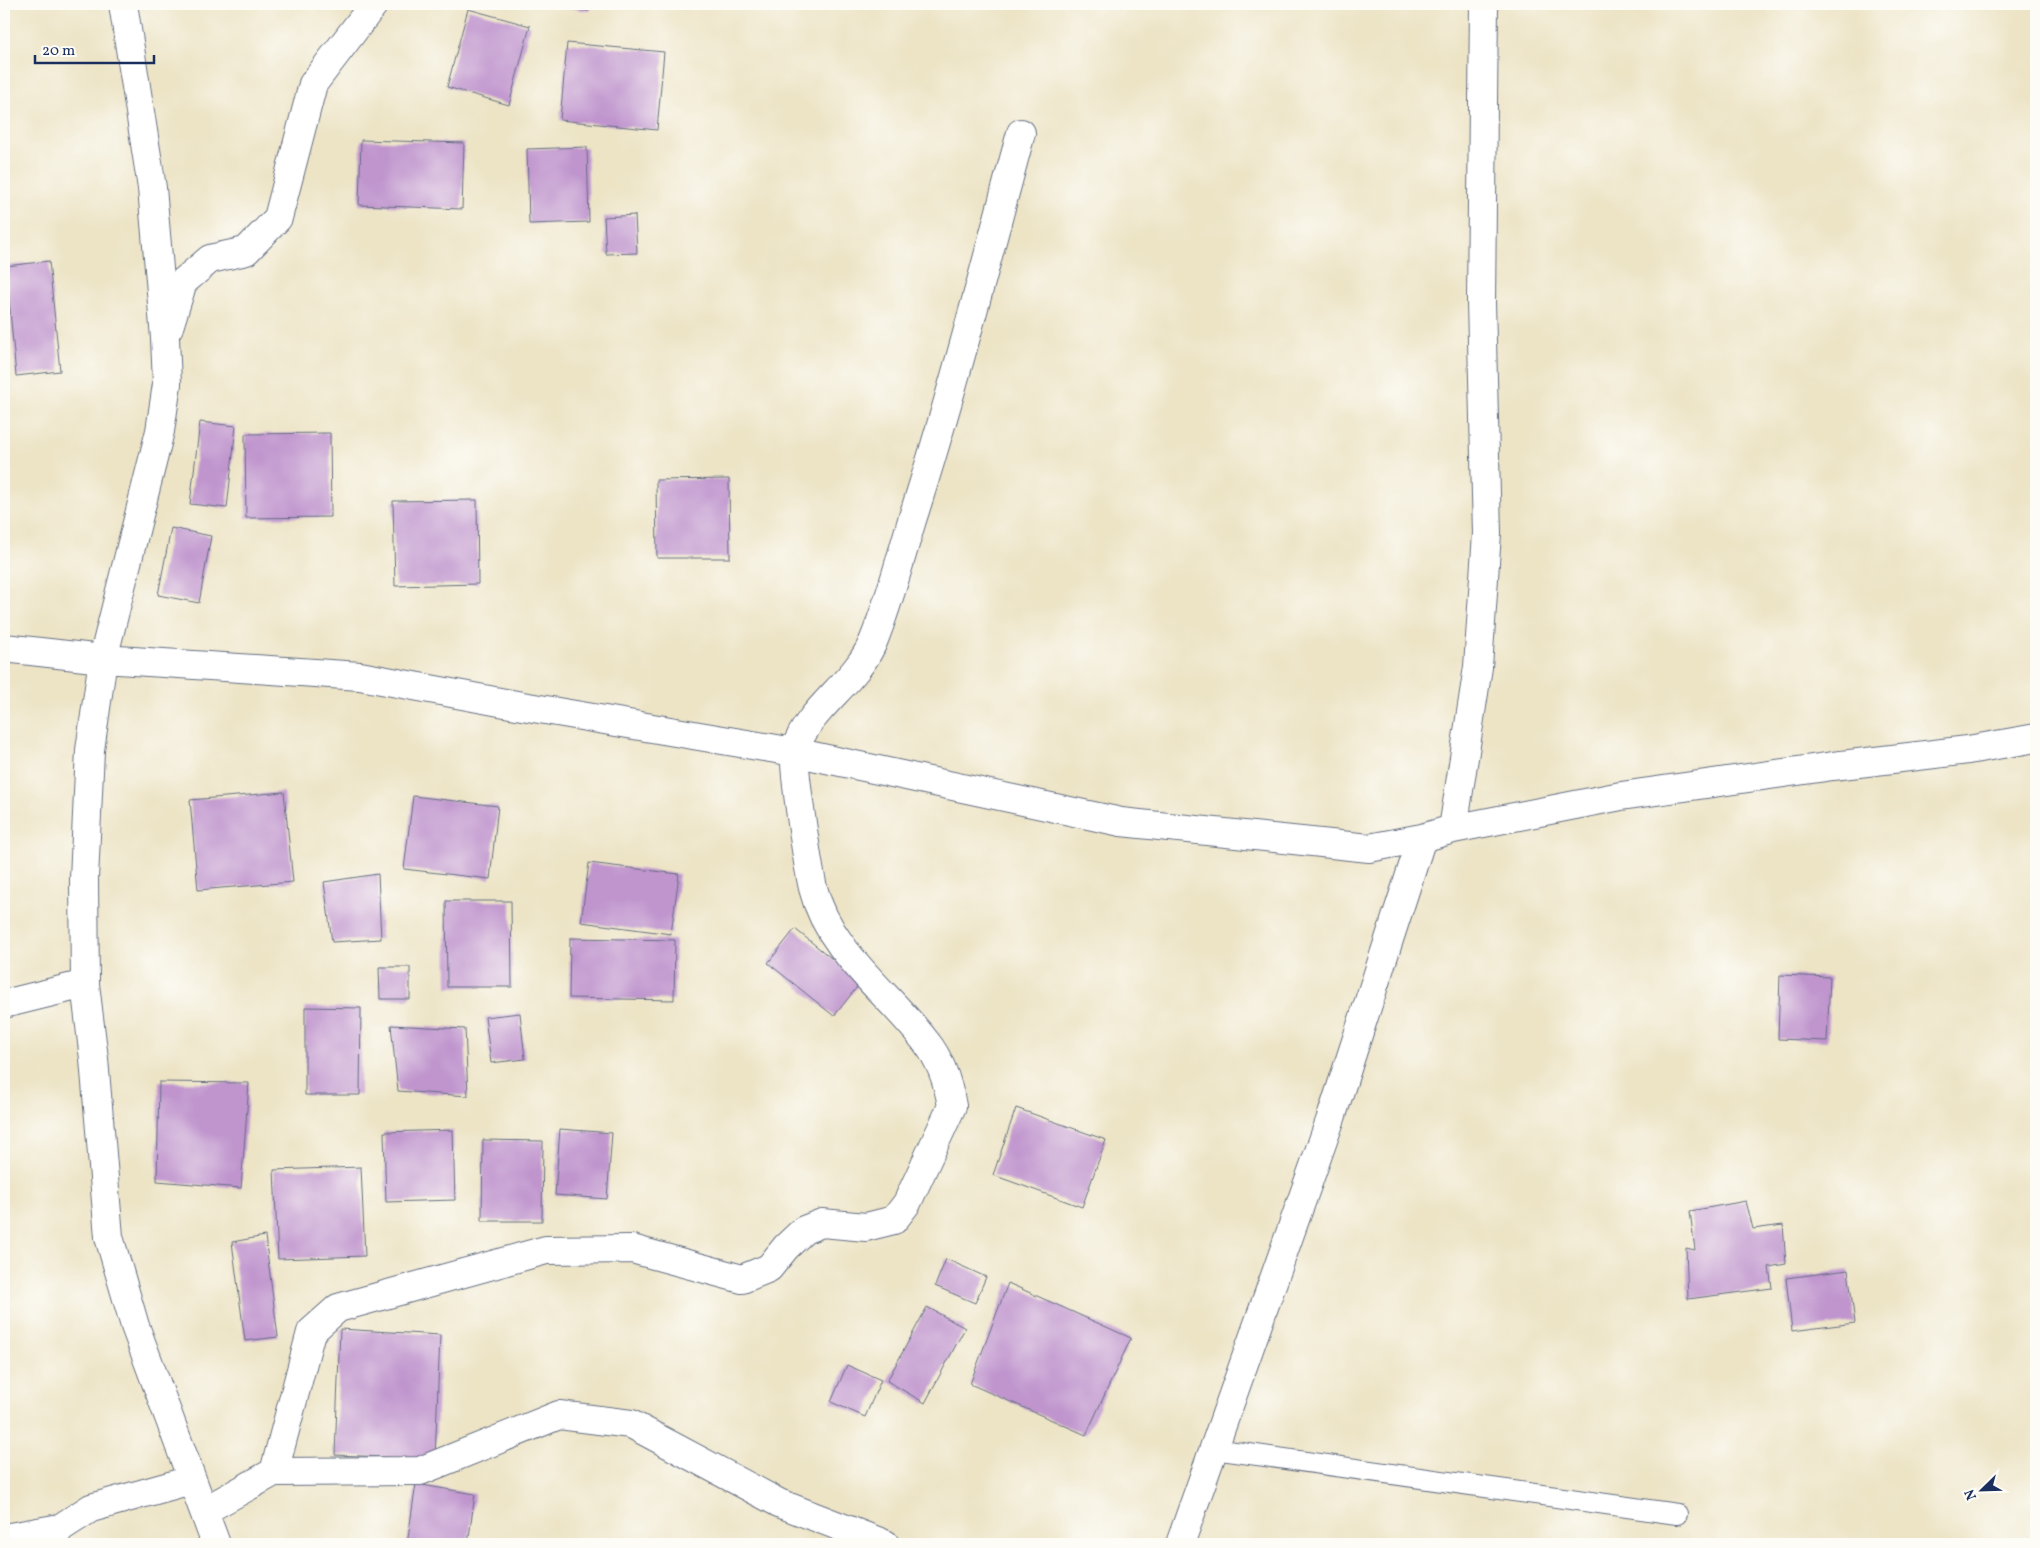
<svg xmlns="http://www.w3.org/2000/svg" width="2040" height="1548" viewBox="0 0 2040 1548" font-family="Vollkorn,serif">
  <style>
    .building { fill: #c095ce }
    .lines { fill: none; stroke-linecap: round; stroke-linejoin: round }
    .lane-casing { stroke: #646e82; stroke-width: 22 }
    .street-casing { stroke: #646e82; stroke-width: 30 }
    .lane { stroke: #fff; stroke-width: 20 }
    .street { stroke: #fff; stroke-width: 28 }
  </style>
  <rect width="100%" height="100%" fill="#fdfcf7"/>
  <filter id="ink" filterUnits="userSpaceOnUse"><feTurbulence type="fractalNoise" baseFrequency=".02" numOctaves="2"/><feDisplacementMap in="SourceGraphic" scale="10" xChannelSelector="R" yChannelSelector="G"/><feConvolveMatrix kernelMatrix="1 2 1 2 8 2 1 2 1" color-interpolation-filters="sRGB"/></filter>
  <filter id="wash" filterUnits="userSpaceOnUse"><feTurbulence type="fractalNoise" baseFrequency=".0096" numOctaves="4" result="noise"/><feDisplacementMap in="SourceGraphic" scale="20" xChannelSelector="R" yChannelSelector="G"/><feGaussianBlur stdDeviation="1.12" result="paint"/><feColorMatrix in="noise" values="0 0 0 0 0 0 0 0 0 0 0 0 0 0 0 0 0 1.4 0 .05"/><feComposite in="paint" operator="in"/></filter>
  <g filter="url(#wash)">
    <rect width="100%" height="100%" fill="#ede4c6"/>
    <g id="blocks">
      <path class="building" d="M548,4h42l-1,7z
        M468,9l62,17 -21,79 -62,-18z
        M567,43l97,9 -7,78 -97,-10z
        M361,140l103,3 -2,66 -103,-4z
        M587,147l2,75 -60,2 -2,-75z
        M635,215l2,38 -31,1 -2,-37z
        M49,261l11,110 -44,5 -10,-110z
        M200,422l36,4 -9,82 -37,-4z
        M330,433l1,84 -85,1 -1,-84z
        M729,479l1,79h-73l-1,-78z
        M477,500l1,84 -83,2 -2,-85z
        M171,528l40,8 -12,67 -41,-8z
        M284,792l9,90 -95,8 -8,-90z
        M413,796l85,10 -8,73 -86,-10z
        M589,863l90,11 -8,60 -90,-12z
        M378,874l3,65 -49,3 -8,-60z
        M446,901h65l1,86h-65z
        M795,929l66,53 -27,34 -66,-53z
        M570,938l105,2 -1,60 -105,-2z
        M379,967h31v32h-30z
        M1780,975l50,2 -3,64 -49,-2z
        M305,1007l56,1 -1,87h-55z
        M520,1013l5,46 -34,4 -6,-46z
        M391,1025l74,4 3,67 -70,-5z
        M159,1082l90,1 -8,105 -84,-7z
        M1016,1108l90,32 -24,67 -89,-32z
        M560,1129l52,4 -5,66 -52,-4z
        M453,1130l2,70 -69,2 -2,-70z
        M483,1140l60,1 -1,80h-60z
        M361,1167l4,89 -87,3 -4,-89z
        M1746,1201l7,28 30,-4 3,39 -17,3 3,21 -84,11 -2,-51 9,2 -5,-39z
        M265,1236l13,101 -33,4 -13,-99z
        M946,1259l40,18 -11,26 -40,-17z
        M1848,1270l7,53 -63,8 -6,-53z
        M1008,1283l123,55 -45,97 -116,-51z
        M927,1307l38,21 -40,75 -38,-22z
        M340,1329l100,6 -5,124 -100,-4z
        M847,1365l34,15 -16,37 -34,-15z
        M416,1484l59,10 -7,50h-61z"/>
    </g>
  </g>
  <g filter="url(#ink)">
    <use href="#blocks" fill-opacity="0" stroke="#646e82" stroke-width="1"/>
    <g class="lines">
      <g class="lane-casing">
        <path id="lane" d="M1214,1449l463,65"/>
      </g>
      <g class="street-casing">
        <path id="street" d="M123,4l29,184 13,150 2,46 -7,47 -57,228 -13,91 -6,129 1,105 9,75 15,178 26,89 81,218
          M169,327l14,-45 27,-23 36,-8 32,-33 35,-134 61,-80
          M4,648l99,11 257,17 162,30 272,46 327,70 248,26 53,-10 31,-9 168,-33 212,-30 135,-16 68,-12
          M1453,829l25,-162 9,-134 -6,-231 3,-298
          M4,1004l81,-20
          M274,1472l37,-140 27,-24 208,-58 86,-1 110,30 27,-11 17,-21 18,-17 18,-7 44,4 28,-7 13,-17 45,-97c-4,-23 -11,-46 -26,-64 -38,-50 -97,-90 -113,-154 -4,-17 -22,-128 -18,-138 14,-43 60,-66 78,-108 16,-39 27,-82 39,-122 41,-128 74,-258 109,-387
          M204,1511l70,-39 146,-1 139,-56 72,9 148,79 106,41
          M4,1538l56,-10
          M50,1544l10,-16 31,-20 100,-28
          M1180,1544l152,-429 90,-277"/>
      </g>
      <use href="#lane" class="lane"/>
      <use href="#street" class="street"/>
    </g>
  </g>
  <rect width="2040" height="1548" fill="none" stroke="#fdfcf7" stroke-width="20"/>
  <g transform="translate(1982 1490) rotate(247)" stroke="#fdfcf7" stroke-width="4" paint-order="stroke">
  <path d="M0-4L9 19L0 12L-9 19Z" fill="#1b2f5e"/>
  <text y="-8" font-size="14" font-weight="bold" text-anchor="middle" fill="#1b2f5e">N</text>
  </g>
  <path d="M35 55v8h119v-8" fill="none" stroke="#1b2f5e" stroke-width="2.5"/>
  <text x="42" y="55" font-size="15" fill="#1b2f5e" stroke="#fdfcf7" stroke-width="4" paint-order="stroke">20 m</text>
</svg>
